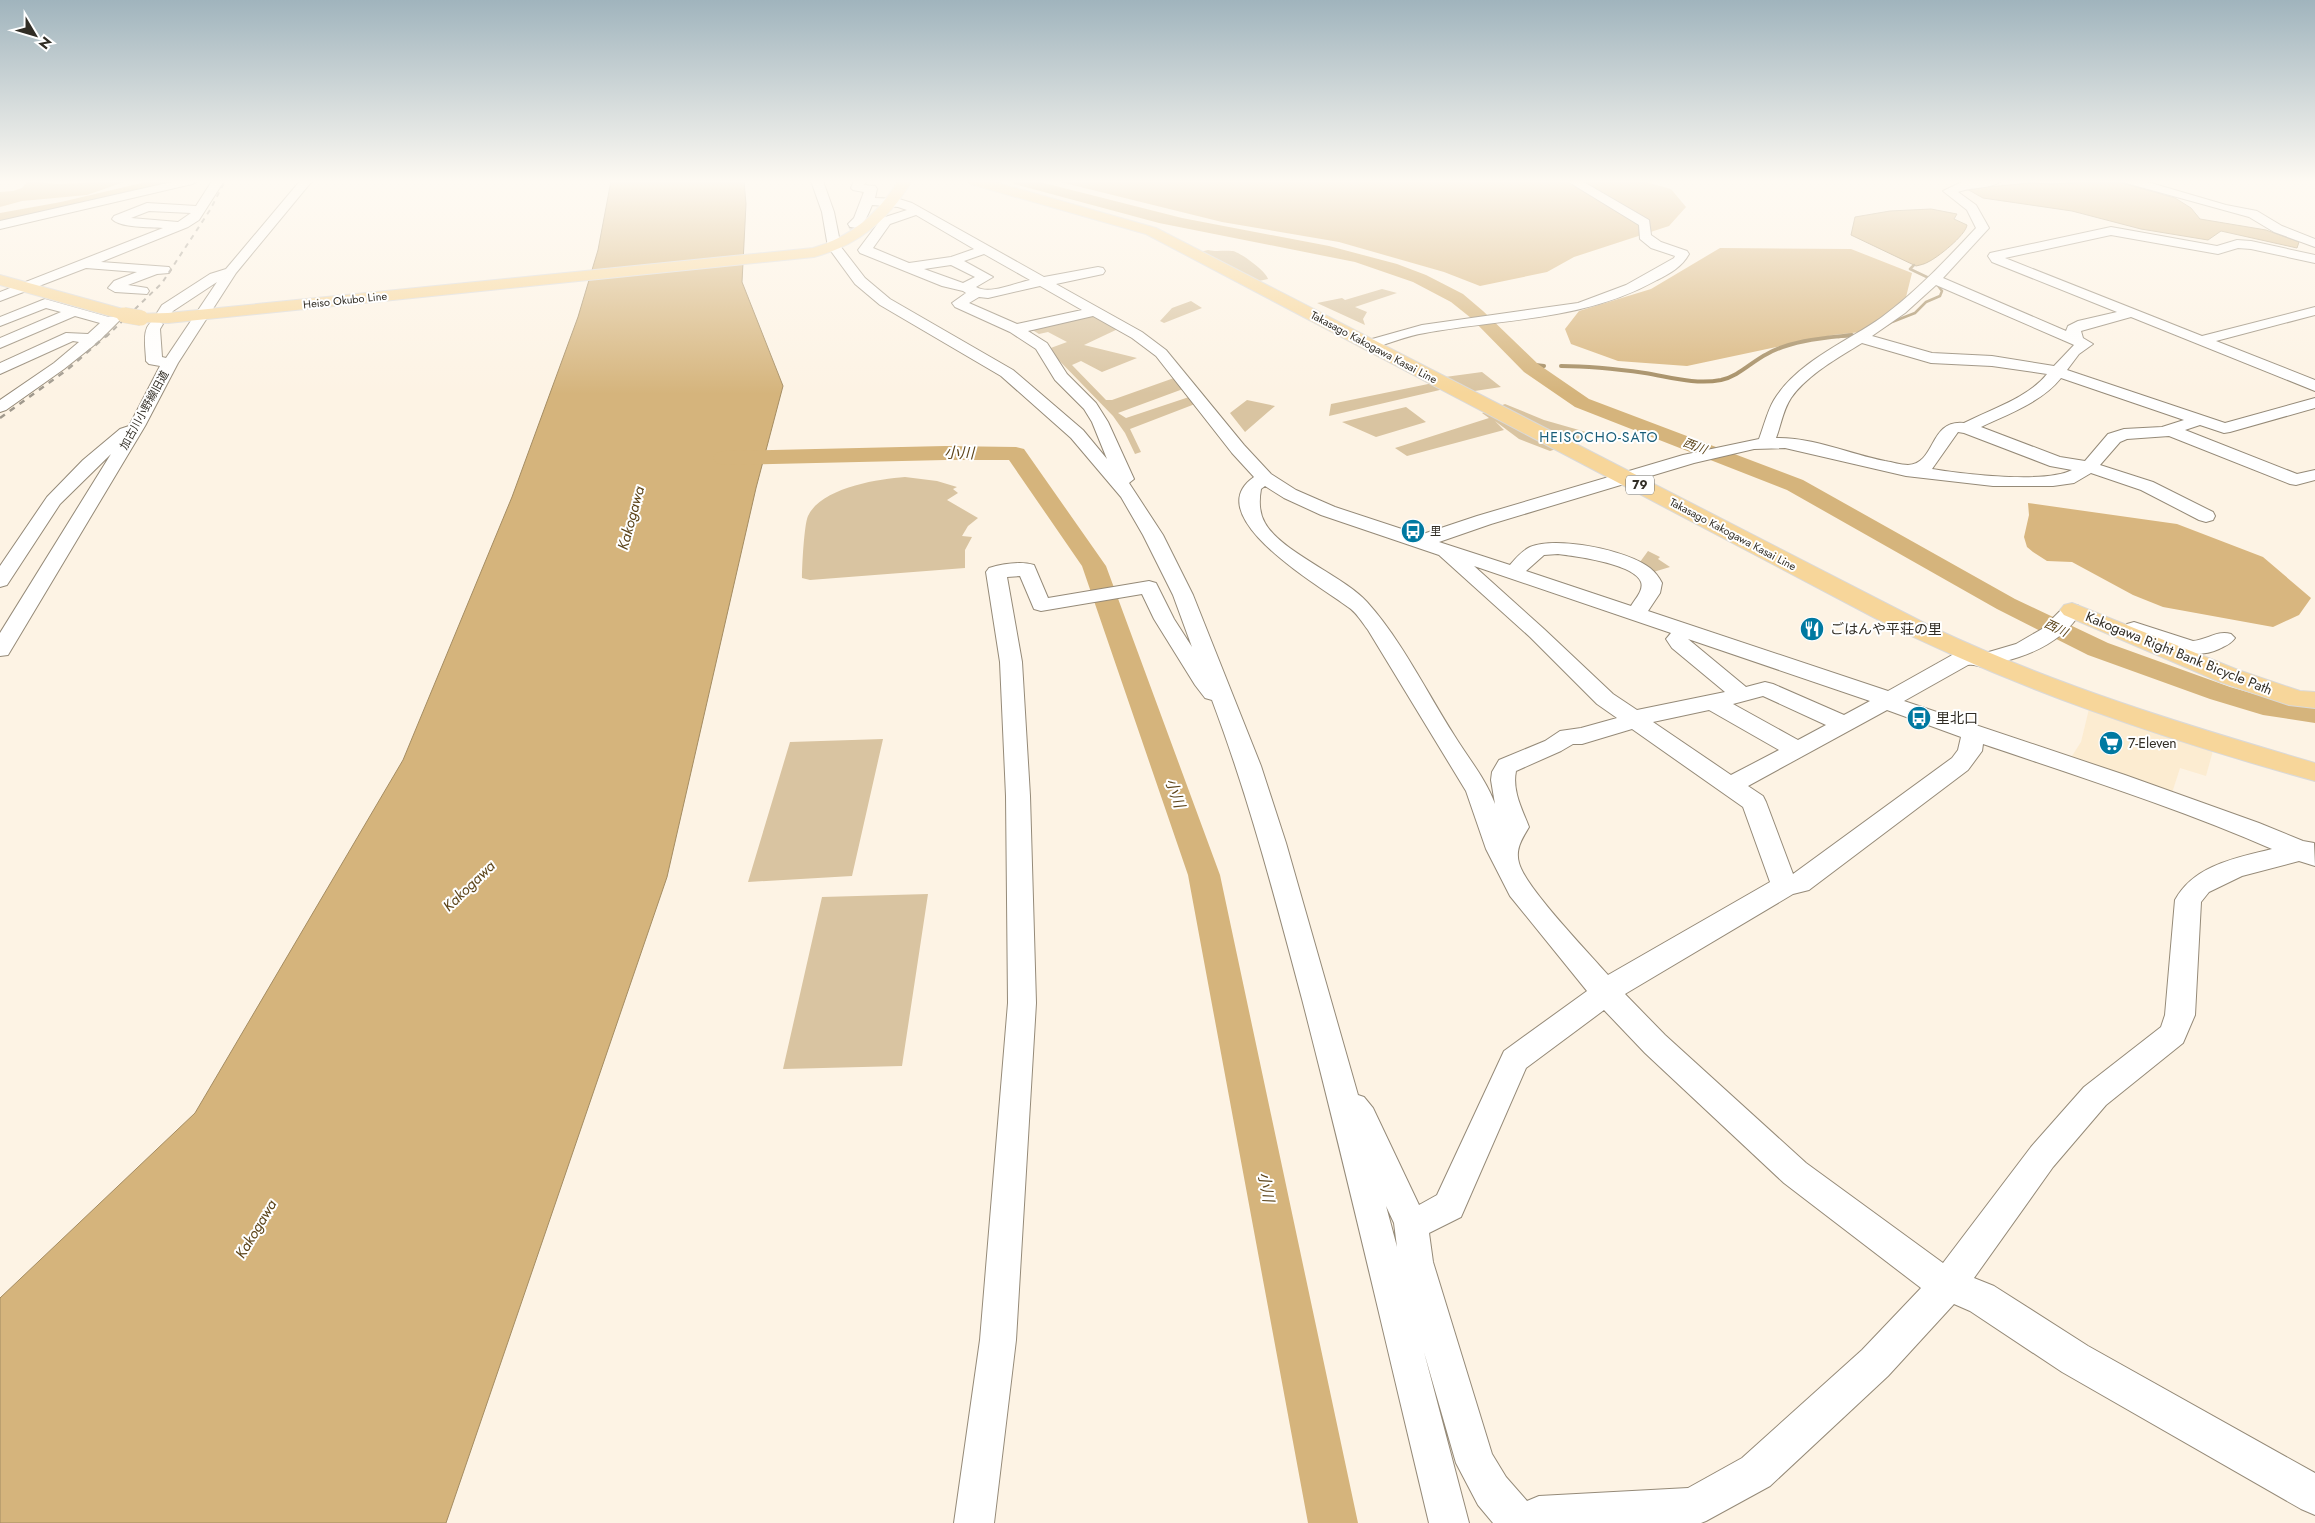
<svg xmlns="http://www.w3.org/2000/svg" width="2315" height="1523" viewBox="0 0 2315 1523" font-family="Jost,'Noto Sans JP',sans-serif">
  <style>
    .built { fill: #fcecd1 }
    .green { fill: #d9c4a1 }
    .forest { fill: #d8b67f }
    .water { fill: #d5b47c; stroke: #a48c62 }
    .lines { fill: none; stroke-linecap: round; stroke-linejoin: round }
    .stream-far1 { stroke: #a48c62; stroke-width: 2.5 }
    .stream { stroke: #a48c62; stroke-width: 4 }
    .river { fill: #d5b47c; fill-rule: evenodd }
    .minor-tunnel { stroke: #d4cbbe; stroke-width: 13; stroke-dasharray: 13 7; stroke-linecap: butt }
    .minor-casing { stroke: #958a78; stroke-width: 2 }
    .major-casing { stroke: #dad9d8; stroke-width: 2 }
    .minor { fill: #fff; fill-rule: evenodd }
    .major { fill: #f7d69a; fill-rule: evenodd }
    .rail-far1 { stroke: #a0998d; stroke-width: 2; stroke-dasharray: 5 5; stroke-linecap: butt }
    .rail { stroke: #a0998d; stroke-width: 2.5; stroke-dasharray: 6 6; stroke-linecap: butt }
    .major-bridge-casing { stroke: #dad9d8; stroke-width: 16; stroke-linecap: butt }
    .major-bridge { stroke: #f7d69a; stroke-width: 15 }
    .labels { text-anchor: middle; stroke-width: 4; stroke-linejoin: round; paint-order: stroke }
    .far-street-label { font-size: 11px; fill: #312d25; stroke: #fff }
    .far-poi-label { font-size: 11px; fill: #312d25; stroke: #fff; text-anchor: start }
    .far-water-label { font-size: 12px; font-style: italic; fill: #5c4419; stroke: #fff }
    .shield { fill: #fff; stroke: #6f6c66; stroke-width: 1 }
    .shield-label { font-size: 12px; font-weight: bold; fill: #312d25 }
    .far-quarter-label { font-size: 14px; letter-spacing: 1px; fill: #185d79; stroke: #fff }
    .poi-label { font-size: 14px; fill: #312d25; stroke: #fff; text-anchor: start }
    .street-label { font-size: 14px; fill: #312d25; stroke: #fff }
    .water-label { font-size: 15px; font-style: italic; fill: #5c4419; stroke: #fff }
  </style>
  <rect width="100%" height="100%" fill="#fdf3e4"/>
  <path class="built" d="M2089,709l125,38 -8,29 -26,-8 -8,25 -100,-37 9,-14z"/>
  <path class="green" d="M1208,250c9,2 15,0 24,1 7,0 35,21 36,28l-9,2 -59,-29z
    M1382,289l15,4 -42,14 12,5 -4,7 2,6 -48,-22 25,-5 3,2z
    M1191,301l11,7 -38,15 -4,-2 12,-13z
    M1091,316h7l22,12 -36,17 53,13 -35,14 -21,-11 -9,4 34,35h6l62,-22 9,11 -65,24 8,5 63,-21 6,7 -65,25 11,23 -6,2 -10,-21 -12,-17 -65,-67 19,-7 -19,-10 -9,2 -10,-6z
    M1482,372l19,15 -33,5 -23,-15z
    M1433,383l11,6 -115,27 2,-12z
    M1247,400l28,6 -30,26 -15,-19z
    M1505,404l39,16 49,14 -22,8 -71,-36z
    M1406,407l20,15 -50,15 -34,-15z
    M1488,411l71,37 -9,3 -31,-12 -24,-18 9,9 -97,26 -12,-8 94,-30 -7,-5z
    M905,477l32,4 20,6 -4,2 5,4 -11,7 31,18 -10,8 -6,10 10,1 -7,13v18l-155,12 -8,-2c0,-11 2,-53 6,-62 13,-28 69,-37 97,-39z
    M1648,551l12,6 -2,2 12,8 -20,6 -10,-11z
    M883,739l-31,137 -104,6 42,-140z
    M928,894l-26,172 -119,3 39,-172z"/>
  <path class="forest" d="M28,181l29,3 70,-3 -40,14 -65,6 -22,6v-15l13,-1 9,-3z
    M1056,181h586l29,8 15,18 -17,19 -95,31 -27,15 -67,14 -36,-14 -105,-30 -117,-20z
    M1720,248l131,1 61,24 -8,32 -43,27 -28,3 -146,31 -69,-5 -47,-17 -6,-15 14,-18 72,-22z
    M2028,503l149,21 86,33 48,41 -12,17 -26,12 -110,-20 -30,-12 -61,-33 -25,-1 -14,-9 -6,-5 -3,-10 5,-22z"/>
  <path class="water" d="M611,181h133l2,23 -4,78 41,104 -27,102 -89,389 -221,646h-446v-225l195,-185 208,-353 109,-263 66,-180 20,-67z
    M2115,181l60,17 16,10 9,11 66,11 33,12 -2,6 -76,-17 -13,9 -67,-11 -69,-18 -89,-13 -16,-9 63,-6 22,1z
    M1931,209l26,5 -3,5 13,6c-1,10 -30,33 -39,37 -3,2 -8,3 -12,4l-65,-31 4,-18 35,-6z"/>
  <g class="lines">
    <path class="stream-far1" d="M864,199l-2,-12 5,-6
      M1914,265l-4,4 21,10
      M1872,334l20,-12 23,-9 11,-11 14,-6 2,-5 -6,-8
      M1838,337l21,-2"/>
    <path class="stream" d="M1527,364l17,2
      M1561,366c28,0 56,3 84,7 25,4 50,12 76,7 18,-4 30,-18 46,-26 25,-14 57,-16 85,-19"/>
    <path class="river" d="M150,181h26l-2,3 -113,28 -61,11v-10l61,-11z
      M1012,181h24l146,37 147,28 68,18 29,11 37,19 20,17 55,53 51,35 214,81 212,119 93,44 122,44 45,13 40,5v18l-52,-8 -53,-16 -122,-44 -91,-46 -210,-119 -212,-83 -51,-35 -53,-54 -20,-16 -38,-20 -58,-20 -196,-39 -145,-39z
      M945,446l71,1 8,2 82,117 114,309 138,648h-50l-120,-648 -106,-309 -73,-106h-64l-221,5 -8,-2 -3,-5 3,-5 8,-2z"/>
    <path class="minor-tunnel" d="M854,224l9,17"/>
    <g class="minor-casing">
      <path id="minor" d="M176,181h22l-6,3 -192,45v-8z
        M212,181h12l-25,39 -11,7 -87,35 68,5 2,3 -2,3 -12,1 -29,11 19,3 2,3 -2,3 -32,-2 -7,-4 6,-7 23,-9 -51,-4 -86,33v-9l163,-64c-13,-1 -43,0 -51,-9l2,-3 33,-13 49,3zM149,211l42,2 -13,9 -47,-4z
        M300,181h12l-76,92 -58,90 -33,63 -134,224 -3,5 -8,1v-23l111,-179 -51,50 -53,81 -7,2v-21l47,-69 36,-37 37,-31 9,-3 31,-60 -11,-2 -3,-3c0,-13 -6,-37 10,-41l7,4 -3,5 2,28 4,1 51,-76 -44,29 -4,5h-10l-2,-3 5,-8 48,-31 16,-5z
        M811,181h12l11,31 7,35 24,31 25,21 123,71 70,60 24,29 -15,-37 -8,-13 -29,-29 -19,-31 -26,-17 -55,-25 -3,-4 14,-10 -3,-2 -21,-5 -82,-33 -2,-3 24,-32 25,-8 -9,-3 -26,-2c-4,10 -9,25 -22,22l-2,-3 6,-6 10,-26 -11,-2 -2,-2 3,-7h12l-2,4 11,1 2,3 -2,9 24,1 13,4 132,74 54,-10 5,1 2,3 -2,3 -47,10 86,48 24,18 78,95 27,29 25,16 39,17 85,28 57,-19 206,-61 76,-16c5,-13 8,-27 15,-39 24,-39 73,-58 108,-83 35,-26 65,-58 94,-89l-9,-18 -24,-19 21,-10h37c-10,8 -31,6 -43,11l18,13 13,23 -46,50 123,53 2,-5 10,-5 39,-9 -125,-50 -4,-6 2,-3 121,-26 106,19 20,-6 14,1 64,14v8l-64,-14 -13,-1 -20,6 -107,-19 -106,23 197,78 113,-29v8l-99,26 99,39v11l-184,-74 -50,14 2,7 10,6 -14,10 -12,16 158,53 90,-25v10l-85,24 -6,1 -24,-8 -15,5 112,44 18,-4v10l-19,5 -6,-1 -121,-48 -42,3 -7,3 -20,23 53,17 60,30 2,4 -2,4 -7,2 -7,-2 -58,-30 -50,-17 -17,10 -21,3h-60l-87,-10 -121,-28 -31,1 -60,14 -203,61 -52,18 71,23c5,-6 12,-14 20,-18 27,-11 97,3 120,21 5,4 9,9 12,15l-2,10 -12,18 240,80 66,-37 20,-4 8,4 34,-10 26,-15 23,-23 7,-2 7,2 3,4c-17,30 -48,44 -80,52 -6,1 -13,5 -19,5 -6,-1 -9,-3 -15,-2l-64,36 221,74 134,48 44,18 11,2 1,23 -16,-5 -57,15 -33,16 -8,10 -6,113 -12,28 -77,62 -53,62 -79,111 20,8 94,60 227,127v42l-14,-6 -239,-137 -92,-61 -16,-7 -66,72 -118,110 -64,35 -5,2h-208l-15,-18 -22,-42 -32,-111 45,171h-40c-42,-175 -82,-350 -127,-524 -27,-101 -53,-201 -90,-299l-7,-2 -10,-13 -41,-66 -12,-25 -101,17 -7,-2 -14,-33 -13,1 15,85 8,134 6,207 -20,337 -22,183h-40l26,-183 28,-337 -2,-207 -6,-134 -14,-90 3,-4c14,-4 31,-7 45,-3l14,33 101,-17 7,2 18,36 18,28 -19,-52 -30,-60 -22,-38 -50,-59 -70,-62 -121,-71 -25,-21 -27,-37 -6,-35zM916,215l58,34 -23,8 -42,6 -36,-15 17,-24zM984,254l46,26c-15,3 -40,15 -54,7l17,-10 -29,-16zM951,265l24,12 -12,6 -39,-14zM1936,285l136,59 2,1 -20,21 -62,-10 -60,-3 -60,-17 33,-23zM1040,286l42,24 -65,14 -48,-21 10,-6 9,1zM1093,316l39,22 24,18 76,97 22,24c-57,39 68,110 94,130 8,5 14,15 20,23l98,161 20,58 24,47 77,95 -83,60 -67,144 -18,10 -46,-97 -9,-11 -6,-2 -72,-252 -25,-77 -68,-171 -30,-60 -34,-52 5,-4 -26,-57 -12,-19 -29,-29 -20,-31 -19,-12zM1862,343l69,20 61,3 55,8c-19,24 -56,35 -83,49 -35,-4 -28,41 -56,42 -7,0 -16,-3 -23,-4 -36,-7 -72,-24 -109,-23 5,-13 7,-28 15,-40 17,-24 47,-40 71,-55zM2061,378l123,42 -22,7 -38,2 -16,5 -23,27 -25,-4 -79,-30c27,-13 61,-25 80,-49zM1958,432l6,1 86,33 22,4c-26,14 -110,4 -140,-1zM1265,486l19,12 37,17 118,40 91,82 67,67 20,14 -36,10 -21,3 -15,10 -46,19 -7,12 -1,8 4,24c-9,-25 -27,-46 -41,-69 -28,-44 -52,-94 -87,-133 -23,-26 -86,-50 -102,-79 -6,-10 -6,-23 -4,-34zM1558,554c17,2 77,10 83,28 3,8 -6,17 -10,24l-105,-35 18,-16zM1474,566l197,67 -5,6 6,9 53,44 -88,18 -24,-16 -69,-65zM1688,639l182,62 -26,14 -71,-31 -8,-2 -19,5zM1763,696l63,29 -28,15 -65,-36zM1709,710l70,40 -48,25 -78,-53zM1887,710l74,27 -3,13 -6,8 -159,116 -27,-72 -3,-6 -15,-10zM1632,729l111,78 27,75 -162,93c-19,-22 -83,-88 -89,-112 -4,-14 3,-24 10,-36 -7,-18 -17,-36 -13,-56l45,-20 12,-7h9zM1983,744c97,33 195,64 289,105 -36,9 -78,16 -97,51l-10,115 -4,12 -77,60 -53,60 -88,116 -137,-100 -141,-128 -40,-41 168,-100 16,-4 159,-120 14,-19zM1604,1010l41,43 139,130 137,105 -59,62 -120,108 -54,30 -149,8 -12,5 -21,-24 -14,-23 -59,-192 -4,-29 32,-16 65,-149zM1386,1206l8,17 3,24z
        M1567,181h15l67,39 2,15 10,7 26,9 2,3c-7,13 -20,20 -32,26 -73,41 -152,38 -232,53 -19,3 -37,11 -55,16l-5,-2 -3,-3 3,-3 57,-16 156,-22 48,-18 48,-27 1,-2 -24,-8 -11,-9 -1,-14z
        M2124,181h20l82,24 31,6 25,15 33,13v8l-41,-15 -25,-15 -123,-34z
        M45,299l64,18h9l2,3 -22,22 -34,27 -58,41 -6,2v-12l54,-37 25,-21 -6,-1 -73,33v-11l66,-30 22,1 12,-11 -25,-7 -75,32v-10l61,-26 -15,-4 -46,18v-9z
        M2134,622l59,19c14,-1 24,-11 38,-7l4,4c-4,6 -10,8 -16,11 -30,14 -64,-6 -92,-17l-3,-4 3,-4z"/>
    </g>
    <g class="major-casing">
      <path id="major" d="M898,181h14c-24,39 -53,64 -98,76l-646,66 -33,-1 -2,-4 2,-4 33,-1 645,-65c38,-11 65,-34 85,-67z
        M968,181h23l165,47 778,400c123,58 251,97 381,135v18c-152,-42 -299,-92 -440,-163l-729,-384 -176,-50z
        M0,275l130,36 2,4 -2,4 -6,1 -124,-35z
        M2072,603l166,67 62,21 15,1v16l-26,-3 -69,-23 -156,-67 -4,-5 4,-5z"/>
    </g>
    <use href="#minor" class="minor"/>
    <use href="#major" class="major"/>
    <path class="rail-far1" d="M106,337l56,-54 48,-73 15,-29"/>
    <path class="rail" d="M0,418l68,-49 39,-34"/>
    <g class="major-bridge-casing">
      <path id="major-bridge" d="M124,315l17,3"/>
    </g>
    <use href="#major-bridge" class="major-bridge"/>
  </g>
  <linearGradient id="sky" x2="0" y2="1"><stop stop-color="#a0b4bd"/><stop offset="0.46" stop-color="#fefaf3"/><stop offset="1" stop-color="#fefaf3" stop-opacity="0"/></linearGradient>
  <rect width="2315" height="394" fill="url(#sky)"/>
  <defs>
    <g id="bus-disc" transform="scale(1.25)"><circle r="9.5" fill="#0079a1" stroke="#fff"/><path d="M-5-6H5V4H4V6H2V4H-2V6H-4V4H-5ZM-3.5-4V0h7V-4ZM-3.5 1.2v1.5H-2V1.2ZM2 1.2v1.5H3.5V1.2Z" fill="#fff"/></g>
    <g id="restaurant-disc" transform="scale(1.25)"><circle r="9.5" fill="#0079a1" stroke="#fff"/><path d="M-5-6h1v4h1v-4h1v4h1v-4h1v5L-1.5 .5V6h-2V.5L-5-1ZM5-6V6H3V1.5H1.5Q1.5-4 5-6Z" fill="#fff"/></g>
    <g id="supermarket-disc" transform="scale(1.25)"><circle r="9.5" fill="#0079a1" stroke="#fff"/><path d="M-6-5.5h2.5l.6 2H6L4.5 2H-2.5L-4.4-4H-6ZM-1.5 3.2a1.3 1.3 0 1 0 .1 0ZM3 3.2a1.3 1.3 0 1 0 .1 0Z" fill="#fff"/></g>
  </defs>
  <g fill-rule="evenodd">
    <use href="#bus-disc" x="1413" y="531"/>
    <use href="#restaurant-disc" x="1812" y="629"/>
    <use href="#bus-disc" x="1919" y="718"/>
    <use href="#supermarket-disc" x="2111" y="743"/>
  </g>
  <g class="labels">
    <g class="far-street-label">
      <text transform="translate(345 300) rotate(-6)" y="4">Heiso Okubo Line</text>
      <text transform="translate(1374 347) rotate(28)" y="4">Takasago Kakogawa Kasai Line</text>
      <text transform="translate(144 410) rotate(-61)" y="4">加古川小野線旧道</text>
      <text transform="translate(1733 534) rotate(28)" y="4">Takasago Kakogawa Kasai Line</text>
    </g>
    <g class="far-poi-label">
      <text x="1430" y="535">里</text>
    </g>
    <g class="far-water-label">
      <text transform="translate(1695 446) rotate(21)" y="4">西川</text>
      <text transform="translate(2056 628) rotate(26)" y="4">西川</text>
    </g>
    <rect class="shield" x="1626" y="475.5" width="28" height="19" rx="4"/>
    <g class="shield-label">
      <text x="1640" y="489">79</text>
    </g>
    <g class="far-quarter-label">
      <text x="1599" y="442">HEISOCHO-SATO</text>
    </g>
    <g class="poi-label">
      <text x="1830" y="634">ごはんや平荘の里</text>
      <text x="1936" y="723">里北口</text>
      <text x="2128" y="748">7-Eleven</text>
    </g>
    <g class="street-label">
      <text transform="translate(2179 653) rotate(22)" y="5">Kakogawa Right Bank Bicycle Path</text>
    </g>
    <g class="water-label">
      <text transform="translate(959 453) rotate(1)" y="5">小川</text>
      <text transform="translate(631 518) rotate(-75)" y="5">Kakogawa</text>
      <text transform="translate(1175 793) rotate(70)" y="5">小川</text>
      <text transform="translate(469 886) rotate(-44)" y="5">Kakogawa</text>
      <text transform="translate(1266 1187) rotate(79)" y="5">小川</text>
      <text transform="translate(256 1229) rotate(-59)" y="5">Kakogawa</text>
    </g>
  </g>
  <g transform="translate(35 35) rotate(128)" stroke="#ffffff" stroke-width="4" paint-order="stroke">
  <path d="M0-4L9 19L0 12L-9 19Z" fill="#312d25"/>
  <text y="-8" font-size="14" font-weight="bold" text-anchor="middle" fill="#312d25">N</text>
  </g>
</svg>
